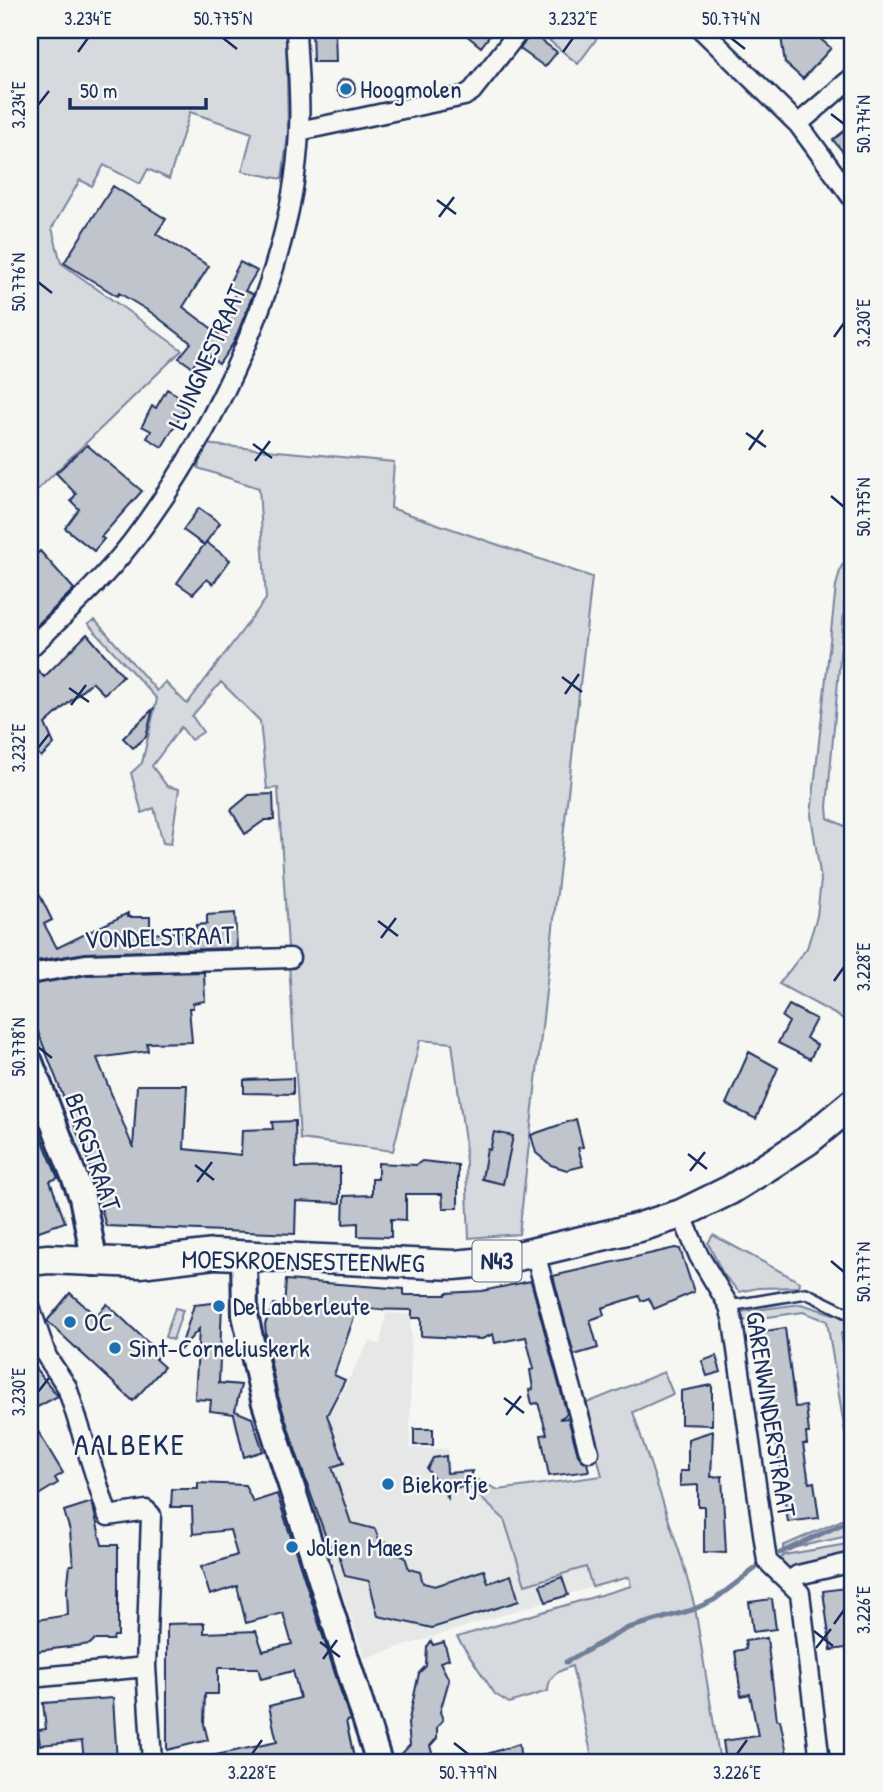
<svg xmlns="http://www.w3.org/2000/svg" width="883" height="1792" viewBox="0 0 883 1792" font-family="'Patrick Hand',sans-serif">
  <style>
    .built { fill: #e6e7e7 }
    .green { fill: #d6d9dd; stroke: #78849e; stroke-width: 2 }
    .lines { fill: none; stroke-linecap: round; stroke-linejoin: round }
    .stream { stroke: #717e99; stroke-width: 5 }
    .building { fill: #c0c4cd; stroke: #1b2f5e; stroke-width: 2 }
    .lane-casing { stroke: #1b2f5e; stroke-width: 14 }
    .street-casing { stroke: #1b2f5e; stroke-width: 23 }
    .secondary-casing { stroke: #1b2f5e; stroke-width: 30 }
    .primary-casing { stroke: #1b2f5e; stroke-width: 33 }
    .lane { stroke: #f6f6f2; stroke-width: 9 }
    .street { stroke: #f6f6f2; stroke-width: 18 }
    .secondary { stroke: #f6f6f2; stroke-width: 24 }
    .primary { stroke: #f6f6f2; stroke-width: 28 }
    .ticks { fill: none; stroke: #1b2f5e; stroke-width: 2.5 }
    .poi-dot { fill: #1f6fb2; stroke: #f6f6f2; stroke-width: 2.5 }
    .labels { text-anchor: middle; stroke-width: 5; stroke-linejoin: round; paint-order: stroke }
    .shield { fill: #f6f6f2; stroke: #5d6b8a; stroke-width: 2 }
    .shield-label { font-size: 24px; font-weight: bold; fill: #1b2f5e }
    .poi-label { font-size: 26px; fill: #1b2f5e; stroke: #f6f6f2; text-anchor: start }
    .street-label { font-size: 26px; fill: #1b2f5e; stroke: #f6f6f2 }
    .quarter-label { font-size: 30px; letter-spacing: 2px; fill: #1b2f5e; stroke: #f6f6f2 }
    .neatline { fill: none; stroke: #1b2f5e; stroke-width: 2.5 }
    .ticks-label { font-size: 18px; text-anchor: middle; fill: #1b2f5e }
  </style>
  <rect width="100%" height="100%" fill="#f6f6f2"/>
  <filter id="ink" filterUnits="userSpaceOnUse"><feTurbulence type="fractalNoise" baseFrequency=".0143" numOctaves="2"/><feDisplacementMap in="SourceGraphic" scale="14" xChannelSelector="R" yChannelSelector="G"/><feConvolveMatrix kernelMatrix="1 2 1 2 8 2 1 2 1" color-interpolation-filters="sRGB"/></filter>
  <g filter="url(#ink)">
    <path class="built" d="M386,1313l25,2 -1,133 38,1 1,23 24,-2 3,9 -6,10 34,30 21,66 62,-18 5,20 -227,71 -92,-261 33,-11 5,12 21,13 37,-70 11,3z"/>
    <path class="green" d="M30,30h256l2,104 -6,45 -40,-8 10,-38 -62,-21 -21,67 -21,-10 -8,15 -36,-19 -12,21 -12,-6 -28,48 9,35 121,87 -152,147z
      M550,30h53l-25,34 -33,-27z
      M203,444l191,18 -3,46 201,69 -73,657 -50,4 -4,-96 -13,-99 -32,-3 -27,111 -93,-12 -22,-351 -11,1 -7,-68 -39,-39 -29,34 11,16 -12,8 -10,-13 -29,39 15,20 12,3 -8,55 -8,-1 -9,-35 -12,5 -11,-40 11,-10 15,-64 -69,-75 7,-4 62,71 8,-9 22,22 79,-105 -7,-111 -61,-20z
      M853,553c0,17 -6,31 -8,47l-18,207 1,11 25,12v194l-74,-40 28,-36 10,-32 4,-36 -10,-65 25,-229 5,-19z
      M713,1235l87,47 -1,5 -41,1 -19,4 -16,-18 -15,-31z
      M801,1304l36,11 15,9 1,7 -12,2 4,27 8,-1v11l-6,2 3,24h3v13l-5,1 5,28v44l-26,-161 -24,-9 -62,9 -1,-9z
      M175,1308l8,2 -10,30 -8,-3z
      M664,1372l9,22 -40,18 50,151 12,45 25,154h-127l-21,-96c-13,5 -24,9 -24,25l-39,12 -14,-9 -38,-57 174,-51 -2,-9 -37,10 -6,-20 -61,18 -21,-66 -34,-31 6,-9 22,11 104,-14 -18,-72z
      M853,1515v20l-70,15v-4z
      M853,1543v13l-65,12 -8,-9 4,-4z"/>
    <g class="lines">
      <path class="stream" d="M780,1553l73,-34
        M566,1662l62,-34 64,-18 22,-10 42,-32"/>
    </g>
    <path class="building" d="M312,30h23l1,32h-23z
      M460,30h34l-13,17z
      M780,30h30l21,18 -28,31 -18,-16z
      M531,33l26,19 -12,15 -25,-18z
      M337 88a9 9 0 1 1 18 0a9 9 0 1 1-18 0Z
      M853,124v40l-20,-24z
      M113,186l53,33 -10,15 53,32 -26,41 36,27 18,-44 -9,-5 12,-23 17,9 -12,20 8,3 -19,48 -15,22 -15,-12 -12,15 -13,-9 12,-15 -39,-30 -33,-20 -2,3 -53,-33z
      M167,389l22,13 -27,45 -15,-9 4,-7 -9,-5 10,-20 4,2z
      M87,445l55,46 -41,46 3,2 -10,12 -29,-23 14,-19 -8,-8 5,-7 -20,-21z
      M199,508l21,15 -16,22 -21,-15z
      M206,542l24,18 -17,24 -6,-5 -14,15 -16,-11z
      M40,551l34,38 -44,43v-72z
      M87,634l36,42 -19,18 -12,-12 -47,42 9,20 -13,13 -11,-13v-82l14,15z
      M153,709l-7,28 -13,11 -10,-10z
      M273,794l1,26h-9l-20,14 -14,-24 18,-15z
      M30,875l22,45 -8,4 13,24 71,-35v4h22v17l46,-3v-6l11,-1v-9l28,-2 2,35 -151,5 -56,9z
      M204,972l1,29 -12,2v5h-4l3,34 -45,1 1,8 -51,7 36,90 4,-63h50l-3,64 57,6 1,-25 31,-1 -1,-7 23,-1 1,47 44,-1v36l-44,-2 -1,33 -189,-8 -19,-68 -57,-147v-26l57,-10z
      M789,1005l27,14 -10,19 11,7 -7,14 -32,-16 11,-21 -7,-5z
      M749,1052l29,16 -22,51 -30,-15z
      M293,1078v16l-49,-1v-13z
      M30,1109l28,69 -8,3 15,41 -35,12v-29l7,-3 -7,-19z
      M576,1119l7,28 -5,1 5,18 -16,4 -16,-5 -15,-12 -5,-18z
      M494,1132l19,4 -10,48 -21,-5 5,-30 3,1z
      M422,1161l36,4v43h-15l-1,-14h-36v26l-15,-1v18l-33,-1v-13l-15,1 1,-28 28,-1v-16h6v-16l38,2z
      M675,1248l5,1 14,43 -40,17 -5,-11 -8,3 -2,-5 -37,12 2,7 -14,5 8,28 -24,7 -21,-79z
      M286,1280l118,9v6h42v-2l36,-2 49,-10 36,133 -8,5 9,-1 10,37 9,8 2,8 -40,5 -8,-41 6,-1 -9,-31 -6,1 -3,-14 4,-1 -3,-19 4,-1 -8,-32 -31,6 -2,-9 -11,5 -61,-3v-18h-9v-8l-55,-1 -23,66 11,5 -18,35 17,48 -12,4 19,56 24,6 4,11 11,3 4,11 11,3 4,12 11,3 3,11 12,3 49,-16 4,13 23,-8 8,26 -87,27 -54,-12 -9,-35 -24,-5 -9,-32 -7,2 -32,-91 -19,-59 -11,-50 -2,-22 9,-20 10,4z
      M70,1293l26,23 11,-12 53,50 -5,5 9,8 -31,34 -86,-80z
      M222,1302l-3,81 22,2 -6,26 17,7 11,33 -19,6 -10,-43 -24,-3 1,-11 -16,-1 4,-70 -19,21 14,-45z
      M785,1328l10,79 11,-1 3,27h-3l1,11h-4l6,39 5,-1 5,36 -31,4 -28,-190z
      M716,1356l5,16 -14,4 -5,-15z
      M30,1362l28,34 -28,15z
      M712,1385v40l-31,-1v-33z
      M30,1418l33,55 -8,5 3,5 -28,17z
      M414,1429h19v16h-19z
      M713,1431l-2,46 11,-1 4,77 -22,-1v-46h-6v-21l-18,1v-15h8v-32z
      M446,1456l1,17 26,-2 -7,16 -18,1v10l-21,-29 6,-11z
      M198,1483l47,2 8,17 24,-8 73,226 -4,1 9,41h-144v-6l66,-14 -8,-36 31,-8 -7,-27 -32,8 -3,-11h-40v26h-13l-1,30 4,16 -41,10v-126l37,-1v10l52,-2 7,20 29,-7 -9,-31 -37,10 -9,-37 -27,9 -9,-28 36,-12 -7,-25 -37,4 -1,-27h-21l1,-18h26z
      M92,1502l10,43h16v91h-4l-1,4h-19l-4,4 -60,8v-31l38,-6 -1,-25 3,-25h3l-3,-34 -6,-20z
      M562,1577l6,18 -22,7 -6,-17z
      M845,1588l3,20 5,4v35l-22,3 -8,-59z
      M772,1599l4,30 -23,3 -4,-30z
      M767,1638l10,82h3l8,38 -2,4h-60l-3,-21 35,-5 -8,-42 -9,2 -6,-45 11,-2 -1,-8z
      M431,1641l2,4 11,-3 5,17 -9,3 9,18 -9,32 3,8 -6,7v11l-7,8 5,16h-41l16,-17 -2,-21 11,-51 7,-7 1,-19z
      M113,1698l4,64h-33l-2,-21 -42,4 -2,-15 8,-1 -3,-26z
      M519,1744l2,18h-50v-3z"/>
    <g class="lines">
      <g class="lane-casing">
        <path id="lane" d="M729,1306l77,-13 47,23"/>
      </g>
      <g class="street-casing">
        <path id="street" d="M702,30l96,94 55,75
          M798,124l55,-47
          M299,131l165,-35 8,-5 48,-61
          M30,648c35,-34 72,-67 102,-106 83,-109 162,-274 167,-412 2,-33 -2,-67 -3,-100
          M30,974l56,-10 204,-6
          M681,1214l18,42 30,50 4,16 34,239 33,32 20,169
          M535,1253l54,199
          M30,1307l17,50 20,30 41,129 38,-6 5,5 -5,152 6,95
          M789,1581l9,-6 55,-13
          M30,1678l116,-11"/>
      </g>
      <g class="secondary-casing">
        <path id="secondary" d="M30,1062l52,135 13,66
          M244,1255l1,60 19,85 115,362"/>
      </g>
      <g class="primary-casing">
        <path id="primary" d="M30,1261l18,-2 92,4 74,-9 240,11 43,-4 143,-34 41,-13 49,-24 40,-25 37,-24 46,-38"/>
      </g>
      <use href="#lane" class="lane"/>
      <use href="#street" class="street"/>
      <use href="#secondary" class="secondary"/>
      <use href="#primary" class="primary"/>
    </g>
  </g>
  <path class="ticks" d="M223,38l14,11M731,38l14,11M78,52l10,-14M563,52l10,-14M38,105l11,-14M831,114l13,10M437,200l19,14M439,217l15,-20M38,282l14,11M834,337l10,-14M746,433l20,14M253,444l19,14M749,450l14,-20M255,461l15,-20M831,496l13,11M562,677l20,15M69,688l20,14M565,694l14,-20M71,705l15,-20M38,748l11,-14M378,921l20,15M381,938l15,-20M834,981l10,-14M38,1047l14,11M688,1154l19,15M195,1165l19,15M690,1171l15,-19M197,1182l15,-20M831,1261l13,11M38,1392l11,-14M504,1398l20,15M506,1415l15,-19M834,1624l10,-14M814,1631l19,15M320,1642l20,15M816,1648l15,-19M323,1659l14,-19M454,1743l14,11M252,1754l10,-14M737,1754l10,-14"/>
  <g class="poi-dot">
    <circle cx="346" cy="89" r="7"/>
    <circle cx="219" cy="1306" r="7"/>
    <circle cx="70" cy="1322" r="7"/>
    <circle cx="115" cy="1348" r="7"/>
    <circle cx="388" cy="1484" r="7"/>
    <circle cx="292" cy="1547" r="7"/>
  </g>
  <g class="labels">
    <rect class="shield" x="472.5" y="1240.5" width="49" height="41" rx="5"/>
    <g class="shield-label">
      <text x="497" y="1269">N43</text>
    </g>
    <g class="poi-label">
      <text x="360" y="98">Hoogmolen</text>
      <text x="233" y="1315">De Labberleute</text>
      <text x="84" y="1331">OC</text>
      <text x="129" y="1357">Sint-Corneliuskerk</text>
      <text x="402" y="1493">Biekorfje</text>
      <text x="306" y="1556">Jolien Maes</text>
    </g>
    <g class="street-label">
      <text transform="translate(207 357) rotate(-66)" y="9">LUINGNESTRAAT</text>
      <text transform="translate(159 937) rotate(-2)" y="9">VONDELSTRAAT</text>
      <text transform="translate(93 1152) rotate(71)" y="9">BERGSTRAAT</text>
      <text transform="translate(303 1261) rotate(1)" y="9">MOESKROENSESTEENWEG</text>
      <text transform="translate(771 1414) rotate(81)" y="9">GARENWINDERSTRAAT</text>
    </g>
    <g class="quarter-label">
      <text x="130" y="1455">AALBEKE</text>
    </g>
  </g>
  <rect width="883" height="1792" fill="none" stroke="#f6f6f2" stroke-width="77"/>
  <path d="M70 98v10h136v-10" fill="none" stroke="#1b2f5e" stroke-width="3.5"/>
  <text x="80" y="98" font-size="21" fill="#1b2f5e" stroke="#f6f6f2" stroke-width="5" paint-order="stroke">50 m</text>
  <rect x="38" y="38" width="806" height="1716" class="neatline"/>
  <g class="ticks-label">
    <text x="88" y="25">3.234°E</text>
    <text x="223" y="25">50.775°N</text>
    <text x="573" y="25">3.232°E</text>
    <text x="731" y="25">50.774°N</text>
    <text transform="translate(19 105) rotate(-90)" y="6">3.234°E</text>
    <text transform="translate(864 124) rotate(-90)" y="6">50.774°N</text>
    <text transform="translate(19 282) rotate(-90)" y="6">50.776°N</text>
    <text transform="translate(864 323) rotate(-90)" y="6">3.230°E</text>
    <text transform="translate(864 507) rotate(-90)" y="6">50.775°N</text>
    <text transform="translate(19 748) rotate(-90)" y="6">3.232°E</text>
    <text transform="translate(864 967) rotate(-90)" y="6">3.228°E</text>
    <text transform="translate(19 1047) rotate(-90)" y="6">50.778°N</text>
    <text transform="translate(864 1272) rotate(-90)" y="6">50.777°N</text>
    <text transform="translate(19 1392) rotate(-90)" y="6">3.230°E</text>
    <text transform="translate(864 1610) rotate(-90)" y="6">3.226°E</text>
    <text x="252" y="1779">3.228°E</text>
    <text x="468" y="1779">50.779°N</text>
    <text x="737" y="1779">3.226°E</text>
  </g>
</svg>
